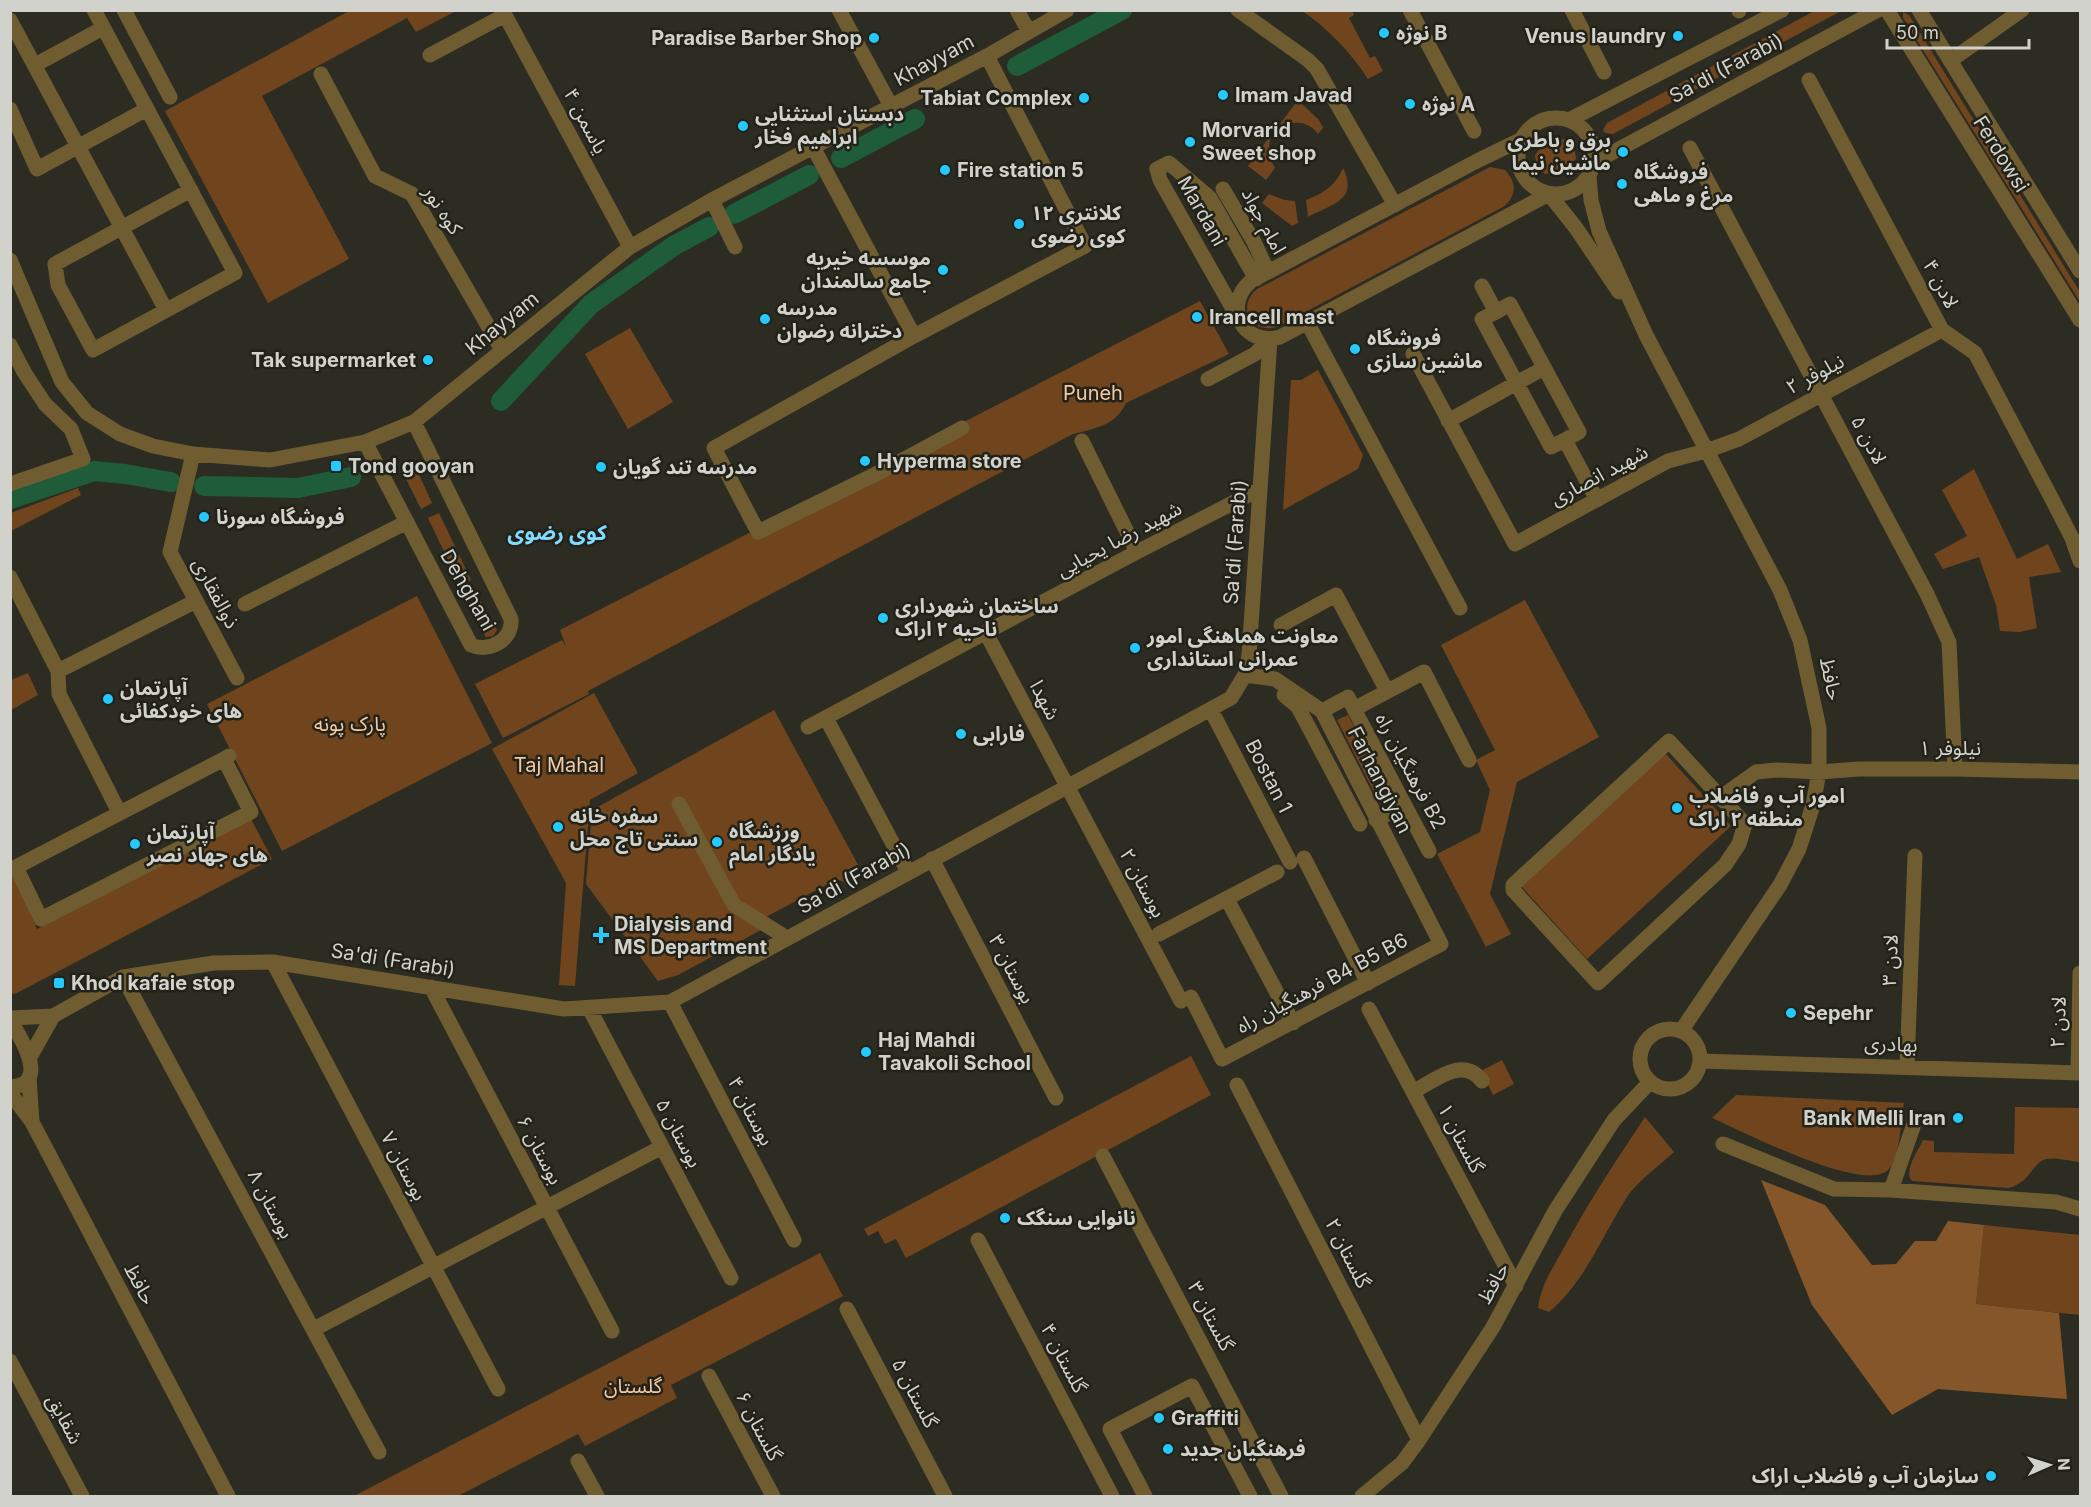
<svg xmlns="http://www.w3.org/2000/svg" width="2091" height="1507" viewBox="0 0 2091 1507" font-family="Inter,'Noto Sans Arabic',sans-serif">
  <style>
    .green { fill: #70451d }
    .forest { fill: #86562b }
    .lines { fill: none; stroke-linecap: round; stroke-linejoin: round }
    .canal { stroke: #1e5c3a; stroke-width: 20 }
    .minor { stroke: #705c31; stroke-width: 15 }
    .poi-dot { fill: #25c9fe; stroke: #222219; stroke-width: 2 }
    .labels { text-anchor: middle; stroke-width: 5; stroke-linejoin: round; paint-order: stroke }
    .poi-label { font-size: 20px; font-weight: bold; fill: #d2d2cd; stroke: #222219; text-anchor: start }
    .street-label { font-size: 20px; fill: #d2d2cd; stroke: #222219 }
    .park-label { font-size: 20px; fill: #f5c8a4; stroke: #222219 }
    .neighbourhood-label { font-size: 21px; font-weight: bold; fill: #81daff; stroke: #222219 }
  </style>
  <rect width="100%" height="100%" fill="#2c2c23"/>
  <path class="green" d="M349,11h107l-40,21 -9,-14 -145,78 87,163 -81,44 -103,-192z
    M1302,11h50l2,4 -5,3 21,40 5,-2 8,15 -15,8c-17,-26 -40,-51 -66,-68z
    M1814,11h27l-228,123 -8,-1 -2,-3 4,-7z
    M1903,12l6,3 171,277v10l-177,-284z
    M1298,100l21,20 4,8 -5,6c-11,-15 -27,-13 -41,-6z
    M1271,135c-3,12 -3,21 4,33l-9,12 -18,-14z
    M1565,139l9,6 2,14 -13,12 -18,3 -8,-7 -2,-12c8,-12 16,-14 30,-16z
    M1490,167l15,3c12,12 12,26 -2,37l-226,120c-26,7 -41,-20 -20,-38z
    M1343,168c16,32 -11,36 -35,49l-2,-17c17,-6 30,-15 37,-32z
    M1269,194l16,6 10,1 3,22 -6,3 -30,-23z
    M1200,301l29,53 -103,49c-11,23 -30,25 -53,31l-485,257 1,3 -86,44 -28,-54 87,-44 4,7 -6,-17 189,-97 9,6 198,-106 -2,-6z
    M630,328l43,74 -45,27 -43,-75z
    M1318,370l45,85 -5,14 -75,41 8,-130h10z
    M404,462l10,2 18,39 -11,6 -19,-38z
    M1974,469l43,90 31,-15 13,28 -32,5 8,51 -17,4 -20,-1 -4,-26 -17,-48 -36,12 -9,-15 33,-18 -25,-46z
    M78,488l3,7 -70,36v-18z
    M439,513l32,67 -11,5 -32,-67z
    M417,596l75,147 -210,108 -75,-147z
    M478,596l19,34 -4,6 -7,1 -19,-35z
    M1525,600l74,137 -82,45 -27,112 21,40 -25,13 -49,-93 43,-22 10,-42 -14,-30 19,-10 -54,-105z
    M28,673l10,22 -27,15v-30z
    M594,693l44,80 -48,27 -15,186 -16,-1 7,-102 -74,-134z
    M774,710l89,164 -17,9 -9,-4 -73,39 -1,11 -85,46 -20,6 -72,-97 6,-74z
    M1348,715l37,72 -11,5 -37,-72z
    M1665,753l66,73 -144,133 -66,-73z
    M251,819l21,40 -257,135 -5,-1v-127l27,63z
    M1191,1056l20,39 -305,163 -10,-19 -11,5 -7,-13 -10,5 -4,-7z
    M1502,1060l12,24 -21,11 -12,-24z
    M1736,1095l168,8c-3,16 -4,56 -16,67 -25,24 -146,-39 -176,-52z
    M2015,1107l65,1v54c-10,-1 -24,-5 -34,-3 -14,4 -16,24 -38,29l-96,-7c-9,-10 6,-30 11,-41l11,1v11l80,2z
    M1645,1117l29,35c-13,12 -38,31 -47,45 -25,39 -42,85 -78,115l-11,-4c3,-24 16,-42 28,-64 24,-44 51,-85 79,-127z
    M1984,1225l96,10v80l-104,-11z
    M820,1253l23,43 -172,89 6,13 -92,48 -7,-12 -120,62h-104z"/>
  <path class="forest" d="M1761,1180l64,25 47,60 24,-1 19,-23h21l12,-20 36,4 -8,79 83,9 8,86 -129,-10 -46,26 -80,-110z"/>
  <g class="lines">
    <path class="canal" d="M1017,66l105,-56
      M841,158l74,-39
      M734,214l75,-39
      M501,401l90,-97 84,-59 34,-18
      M204,486l94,2 53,-11
      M10,499l84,-28 31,3 46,8"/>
    <path class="minor" d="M94,10l141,263 -142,77 -35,-65 -3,-21 136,-74
      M124,10l46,87
      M839,10l52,96
      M1017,10l12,22
      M1238,10l70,50 9,9 78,136
      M1410,10l64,121
      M1572,10l32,62
      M1739,10v1
      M1887,10l193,310
      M1919,10l161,261
      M10,20l156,290
      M430,55l75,-40 125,232
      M1950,61l72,-51
      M35,65l68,-37
      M321,74l54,102 37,18 90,156
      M1809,80l133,250 33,23 79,150 18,35 8,23
      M10,109l27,60 110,-60
      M1518 156a38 38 0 1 1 76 0a38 38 0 1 1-76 0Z
      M1569,120l213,-110
      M1522,139l-47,23 -224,119c-29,25 -8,66 29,56l269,-143 27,34 43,64
      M813,147l101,189
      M1690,148l237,446 22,48 6,127
      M1593,163l285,-153
      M1589,176l2,24 8,31 47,104 134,255 20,50 19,88v44l-6,33 -14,44 -19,36 -99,146
      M1223,189l31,53 14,30
      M712,200l23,47
      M10,260l52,122 25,31 33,21 33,12 40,8 77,6 95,-18 49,-20 216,-175 82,-47 275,-144 80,-46
      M1482,286l14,26 14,-8 69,128 -14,8
      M1496,312l-14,7 69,128 14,-7 32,60
      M1237,316l-77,-136 -3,-11 12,-6 41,35 46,81
      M1307,322l153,286
      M10,345l14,27 21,32 26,25 12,30 -73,25
      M1413,354l102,190 153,-83 38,-10 33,-12 203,-109
      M1208,379l47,-25 15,-15
      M1448,421l96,-53
      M962,428l-80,43 -124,61 -44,-84 200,-112 171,-90 -98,-190
      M1082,441l55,111
      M365,442l106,203c18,8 42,-5 40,-26l-97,-197
      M193,454l-23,98 67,126
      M10,577l48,94 1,23 60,118
      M245,604l162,-82
      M1281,625l55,-30 51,96
      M986,633l195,368
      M58,671l138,-70
      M1284,695l14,12 62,117
      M1211,710l79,152
      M1322,711l26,-14 6,12
      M826,718l82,154
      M808,727l329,-175 123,-63
      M1669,741l76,83 -6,20 -14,21 -127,118 -85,-93v-5z
      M224,759l27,53 -210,107 -25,-52 208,-108 5,-3
      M1721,797l35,-25 20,-2 43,2 40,-3h96l125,3
      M679,804l55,101 53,33
      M1376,820l28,-15
      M1429,851l-75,-142 70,-37 45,88
      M1304,858l64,125
      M932,859l124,239
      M1227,899l66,124
      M1159,934l118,-62
      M273,962l225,427
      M123,977l256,475
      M431,987l181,344
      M1191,997l31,62 219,-115 -119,-233 -47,-32 -30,-4
      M670,1002l124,238
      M589,1008l142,270
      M1369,1009l147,277
      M10,1018l43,-2 70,-39 91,-14 59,-1 291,47 106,-7 561,-304 14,-23 4,-20 21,-316
      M10,1020c11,18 41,65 0,67
      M1640 1059a30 30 0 1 1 60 0a30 30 0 1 1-60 0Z
      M30,1057l23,-41
      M1700,1061l380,12
      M1907,1066l8,-210
      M2078,1073l2,-100
      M29,1077l3,45
      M1237,1085l182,355
      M1413,1092c21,-11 50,-37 69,-11
      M10,1093l22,29 196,374
      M1723,1144l111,45 57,1 165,12 24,7
      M1103,1156l178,340
      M1891,1190l22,-63
      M978,1240l134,256
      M847,1309l98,187
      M314,1329l348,-182
      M10,1361l72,135
      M709,1376l64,120
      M578,1461l19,35
      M1145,1496l-35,-67 82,-43 58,110
      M1362,1496l40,-33 17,-23 74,-113 62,-116 59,-91 36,-38"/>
  </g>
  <g class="poi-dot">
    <circle cx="1384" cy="33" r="6"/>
    <circle cx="1678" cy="36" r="6"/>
    <circle cx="874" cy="38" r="6"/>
    <circle cx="1223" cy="95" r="6"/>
    <circle cx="1084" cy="98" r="6"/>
    <circle cx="1410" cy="104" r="6"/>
    <circle cx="743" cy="126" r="6"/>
    <circle cx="1190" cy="142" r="6"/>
    <circle cx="1623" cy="152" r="6"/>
    <circle cx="945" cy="170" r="6"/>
    <circle cx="1622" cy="184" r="6"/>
    <circle cx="1019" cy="224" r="6"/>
    <circle cx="943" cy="270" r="6"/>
    <circle cx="1197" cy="317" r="6"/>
    <circle cx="765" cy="319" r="6"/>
    <circle cx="1355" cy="349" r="6"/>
    <circle cx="428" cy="360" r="6"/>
    <circle cx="865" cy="461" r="6"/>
    <rect x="330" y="460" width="12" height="12" rx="3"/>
    <circle cx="601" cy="467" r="6"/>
    <circle cx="204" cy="517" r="6"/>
    <circle cx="883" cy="618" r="6"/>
    <circle cx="1135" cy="648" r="6"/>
    <circle cx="108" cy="699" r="6"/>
    <circle cx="961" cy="734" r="6"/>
    <circle cx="1677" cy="808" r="6"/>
    <circle cx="558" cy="827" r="6"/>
    <circle cx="717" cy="842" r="6"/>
    <circle cx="135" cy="844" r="6"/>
    <path d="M598 926h6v6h6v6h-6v6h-6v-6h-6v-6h6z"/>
    <rect x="53" y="977" width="12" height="12" rx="3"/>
    <circle cx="1791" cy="1013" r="6"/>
    <circle cx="866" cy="1052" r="6"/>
    <circle cx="1958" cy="1118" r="6"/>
    <circle cx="1005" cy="1218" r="6"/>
    <circle cx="1159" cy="1418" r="6"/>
    <circle cx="1168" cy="1449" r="6"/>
    <circle cx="1991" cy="1476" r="6"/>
  </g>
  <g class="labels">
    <g class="poi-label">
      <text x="1396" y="40">نوژه B</text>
      <text x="1666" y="43" text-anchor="end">Venus laundry</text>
      <text x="862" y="45" text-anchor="end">Paradise Barber Shop</text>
      <text x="1235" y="102">Imam Javad</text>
      <text x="1072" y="105" text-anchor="end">Tabiat Complex</text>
      <text x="1422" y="111">نوژه A</text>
      <text x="755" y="121">دبستان استثنایی<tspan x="755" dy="23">ابراهیم فخار</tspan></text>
      <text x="1202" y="137">Morvarid<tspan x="1202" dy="23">Sweet shop</tspan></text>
      <text x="1611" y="147" text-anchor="end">برق و باطری<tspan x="1611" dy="23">ماشین نیما</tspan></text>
      <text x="957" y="177">Fire station 5</text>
      <text x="1634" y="179">فروشگاه<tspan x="1634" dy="23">مرغ و ماهی</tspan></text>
      <text x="1031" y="220">کلانتری ۱۲<tspan x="1031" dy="23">کوی رضوی</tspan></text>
      <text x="931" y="265" text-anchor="end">موسسه خیریه<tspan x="931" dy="23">جامع سالمندان</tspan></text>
      <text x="777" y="315">مدرسه<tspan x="777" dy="23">دخترانه رضوان</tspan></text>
      <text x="1209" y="324">Irancell mast</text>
      <text x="1367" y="345">فروشگاه<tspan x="1367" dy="23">ماشین سازی</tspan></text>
      <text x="416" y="367" text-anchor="end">Tak supermarket</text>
      <text x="877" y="468">Hyperma store</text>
      <text x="348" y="473">Tond gooyan</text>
      <text x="613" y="474">مدرسه تند گویان</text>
      <text x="216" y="524">فروشگاه سورنا</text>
      <text x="895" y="613">ساختمان شهرداری<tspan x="895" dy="23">ناحیه ۲ اراک</tspan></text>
      <text x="1147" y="643">معاونت هماهنگی امور<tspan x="1147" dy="23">عمرانی استانداری</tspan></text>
      <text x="120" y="695">آپارتمان<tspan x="120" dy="23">های خودکفائی</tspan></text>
      <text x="973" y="741">فارابی</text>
      <text x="1689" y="803">امور آب و فاضلاب<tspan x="1689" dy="23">منطقه ۲ اراک</tspan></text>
      <text x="570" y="823">سفره خانه<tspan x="570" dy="23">سنتی تاج محل</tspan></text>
      <text x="729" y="838">ورزشگاه<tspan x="729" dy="23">یادگار امام</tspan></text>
      <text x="147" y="839">آپارتمان<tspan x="147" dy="23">های جهاد نصر</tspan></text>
      <text x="614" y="931">Dialysis and<tspan x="614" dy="23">MS Department</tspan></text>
      <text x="71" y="990">Khod kafaie stop</text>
      <text x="1803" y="1020">Sepehr</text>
      <text x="878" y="1047">Haj Mahdi<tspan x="878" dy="23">Tavakoli School</tspan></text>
      <text x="1946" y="1125" text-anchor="end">Bank Melli Iran</text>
      <text x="1017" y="1225">نانوایی سنگک</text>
      <text x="1171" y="1425">Graffiti</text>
      <text x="1180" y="1456">فرهنگیان جدید</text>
      <text x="1979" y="1483" text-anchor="end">سازمان آب و فاضلاب اراک</text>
    </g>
    <g class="street-label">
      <text transform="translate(934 60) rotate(-28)" y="7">Khayyam</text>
      <text transform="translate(1726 68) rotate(-28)" y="7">Sa'di (Farabi)</text>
      <text transform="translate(586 121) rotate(62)" y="7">یاسمن ۴</text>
      <text transform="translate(2001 154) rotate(58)" y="7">Ferdowsi</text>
      <text transform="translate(443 210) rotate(57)" y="7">کوه نور</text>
      <text transform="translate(1202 211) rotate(60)" y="7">Mardani</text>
      <text transform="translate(1264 221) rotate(62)" y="7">امام جواد</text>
      <text transform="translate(1941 284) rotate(62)" y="7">لادن ۴</text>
      <text transform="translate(502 323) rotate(-39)" y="7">Khayyam</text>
      <text transform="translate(1815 374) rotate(-28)" y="7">نیلوفر ۲</text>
      <text transform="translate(1869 440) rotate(62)" y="7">لادن ۵</text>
      <text transform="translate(1599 475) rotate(-28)" y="7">شهید انصاری</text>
      <text transform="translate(1119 539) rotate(-28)" y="7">شهید رضا یحیایی</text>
      <text transform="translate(1235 542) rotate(-86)" y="7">Sa'di (Farabi)</text>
      <text transform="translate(468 590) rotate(60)" y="7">Dehghani</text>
      <text transform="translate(216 593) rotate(62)" y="7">ذوالفقاری</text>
      <text transform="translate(1831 679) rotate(78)" y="7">حافظ</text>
      <text transform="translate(1045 700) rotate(62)" y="7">شهدا</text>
      <text x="1950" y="755">نیلوفر ۱</text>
      <text transform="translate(1411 771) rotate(62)" y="7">فرهنگیان راه B2</text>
      <text transform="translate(1269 776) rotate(63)" y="7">Bostan 1</text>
      <text transform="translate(1380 780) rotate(63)" y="7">Farhangiyan</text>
      <text transform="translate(854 878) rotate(-29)" y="7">Sa'di (Farabi)</text>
      <text transform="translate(1143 883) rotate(62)" y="7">بوستان ۲</text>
      <text transform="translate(393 960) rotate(9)" y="7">Sa'di (Farabi)</text>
      <text transform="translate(1890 960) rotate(-88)" y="7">لادن ۳</text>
      <text transform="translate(1012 969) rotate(62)" y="7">بوستان ۳</text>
      <text transform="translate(1322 983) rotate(-28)" y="7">فرهنگیان راه B4 B5 B6</text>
      <text transform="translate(2058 1022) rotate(-88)" y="7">لادن ۲</text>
      <text transform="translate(1891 1044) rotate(2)" y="7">بهادری</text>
      <text transform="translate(751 1111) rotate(62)" y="7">بوستان ۴</text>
      <text transform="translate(679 1133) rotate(62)" y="7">بوستان ۵</text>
      <text transform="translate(1461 1138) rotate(62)" y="7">گلستان ۱</text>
      <text transform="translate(540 1150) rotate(62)" y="7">بوستان ۶</text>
      <text transform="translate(404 1166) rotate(62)" y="7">بوستان ۷</text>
      <text transform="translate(271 1204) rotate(62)" y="7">بوستان ۸</text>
      <text transform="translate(1348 1253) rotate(63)" y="7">گلستان ۲</text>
      <text transform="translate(1493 1283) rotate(-61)" y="7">حافظ</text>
      <text transform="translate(140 1284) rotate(62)" y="7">حافظ</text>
      <text transform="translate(1211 1316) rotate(62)" y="7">گلستان ۳</text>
      <text transform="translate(1064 1358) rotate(62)" y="7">گلستان ۴</text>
      <text transform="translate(915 1393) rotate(62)" y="7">گلستان ۵</text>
      <text transform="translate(65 1419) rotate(62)" y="7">شقایق</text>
      <text transform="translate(759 1426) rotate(62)" y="7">گلستان ۶</text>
    </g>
    <g class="park-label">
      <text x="1093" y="400">Puneh</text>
      <text x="350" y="731">پارک پونه</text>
      <text x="559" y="772">Taj Mahal</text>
      <text x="633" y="1393">گلستان</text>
    </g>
    <g class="neighbourhood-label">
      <text x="557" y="540">کوی رضوی</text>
    </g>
  </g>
  <rect width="2091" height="1507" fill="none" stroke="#d2d2cd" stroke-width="24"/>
  <g transform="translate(2049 1465) rotate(87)" stroke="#222219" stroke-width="4.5" paint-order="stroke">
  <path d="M0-4.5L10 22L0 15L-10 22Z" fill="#d2d2cd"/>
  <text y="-9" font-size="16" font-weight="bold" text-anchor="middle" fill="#d2d2cd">N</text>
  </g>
  <path d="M1887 39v9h142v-9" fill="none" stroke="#d2d2cd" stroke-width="3"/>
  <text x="1896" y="39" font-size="18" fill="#d2d2cd" stroke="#222219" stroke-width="4.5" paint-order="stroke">50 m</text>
</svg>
